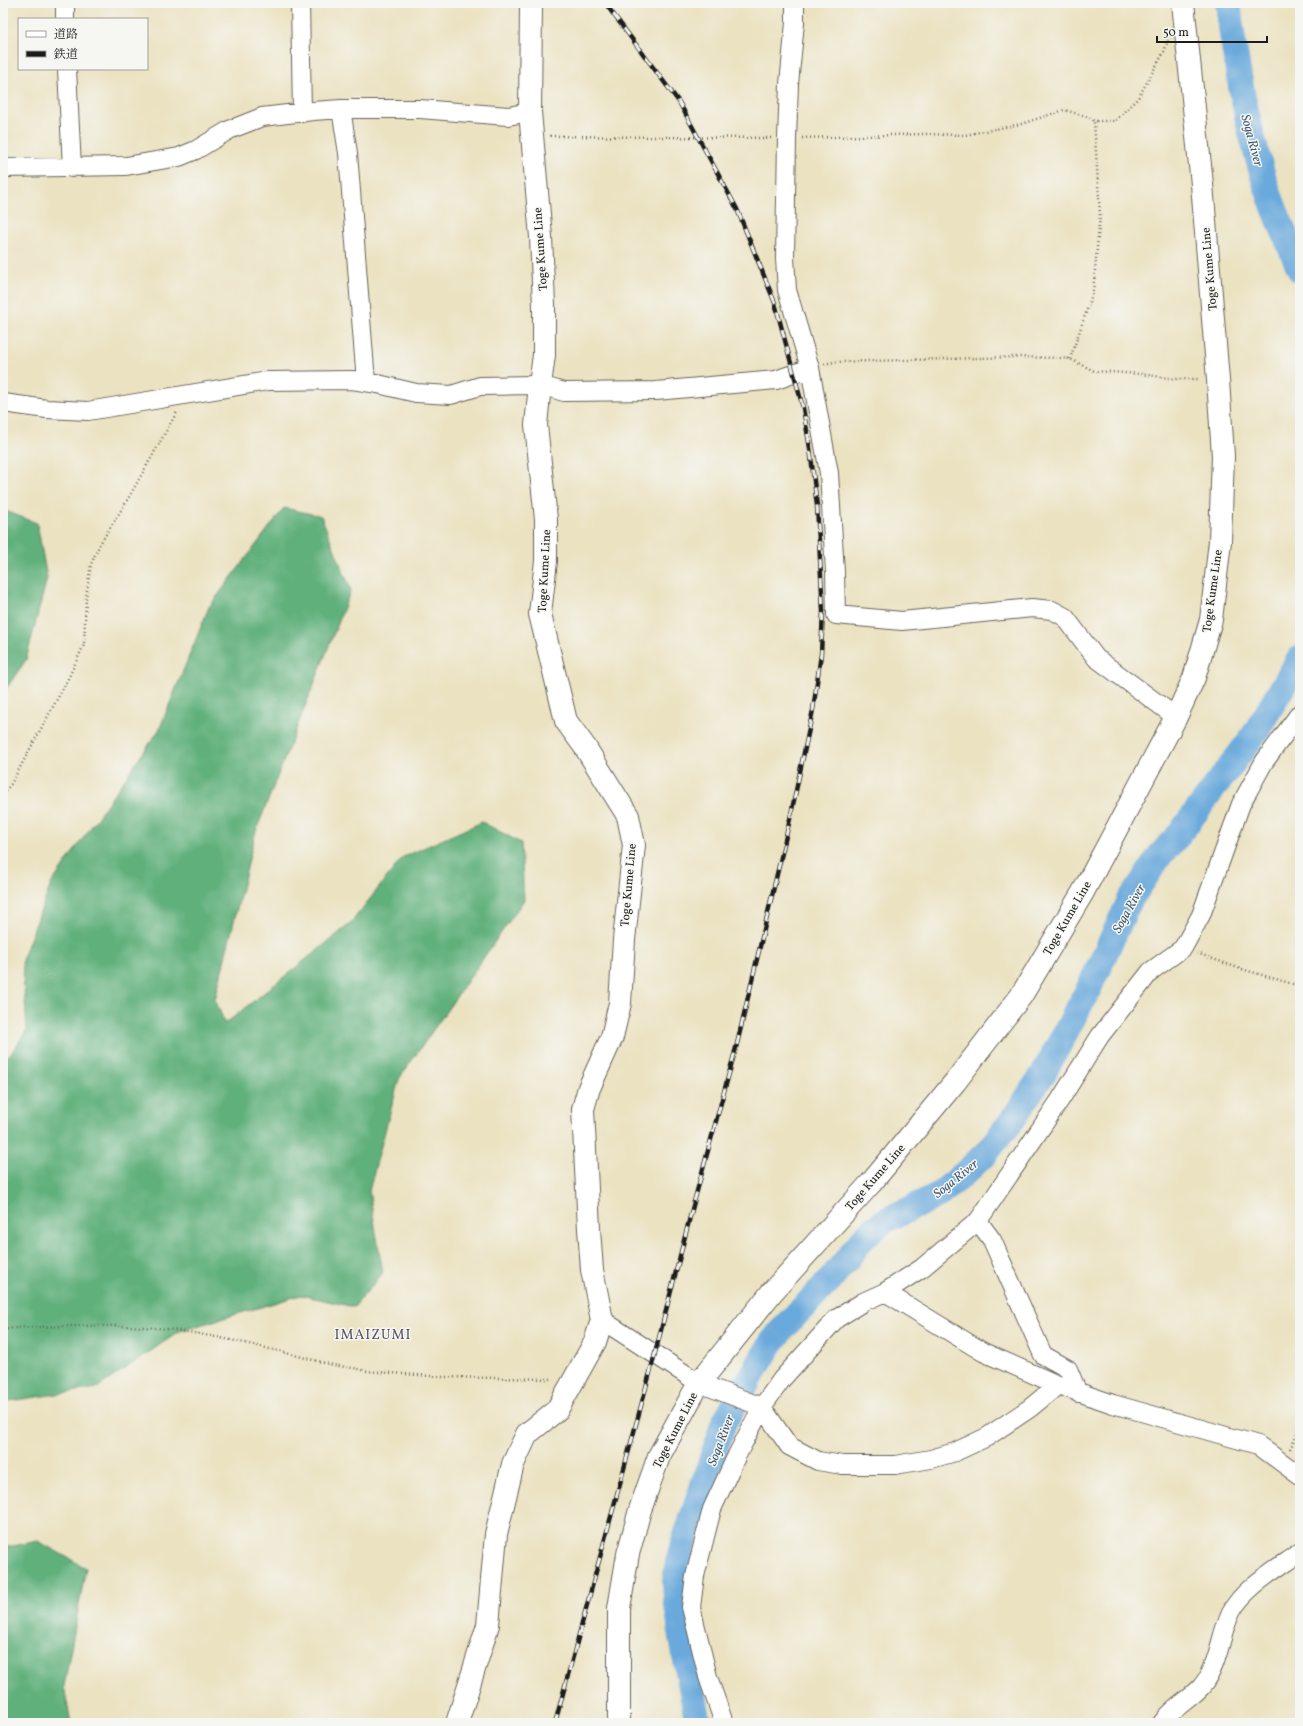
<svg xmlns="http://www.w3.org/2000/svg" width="1303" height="1726" viewBox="0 0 1303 1726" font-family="Vollkorn,'Noto Serif JP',serif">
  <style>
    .forest { fill: #60b07c; stroke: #3e664c }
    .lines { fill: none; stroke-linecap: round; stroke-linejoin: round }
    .river { stroke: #69a9dc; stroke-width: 26 }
    .minor-casing { stroke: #646156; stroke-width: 20 }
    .major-casing { stroke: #646156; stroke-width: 24 }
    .path { stroke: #646156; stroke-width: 2.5; stroke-dasharray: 1 3; stroke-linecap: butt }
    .minor { stroke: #fff; stroke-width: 18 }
    .major { stroke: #fff; stroke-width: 22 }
    .rail-casing { stroke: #1c1c1c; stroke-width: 4.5 }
    .rail { stroke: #f6f6f2; stroke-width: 3; stroke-dasharray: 9; stroke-linecap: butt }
    .labels { text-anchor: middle; stroke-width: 3; stroke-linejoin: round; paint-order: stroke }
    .street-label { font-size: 12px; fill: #1c1c1c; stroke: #f6f6f2 }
    .water-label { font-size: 13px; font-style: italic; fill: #3f5b72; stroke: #f6f6f2 }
    .quarter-label { font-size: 14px; letter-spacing: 1px; fill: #585366; stroke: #f6f6f2 }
  </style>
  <rect width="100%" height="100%" fill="#f6f6f2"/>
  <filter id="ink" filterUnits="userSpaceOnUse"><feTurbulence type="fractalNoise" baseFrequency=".025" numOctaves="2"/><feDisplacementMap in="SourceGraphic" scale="8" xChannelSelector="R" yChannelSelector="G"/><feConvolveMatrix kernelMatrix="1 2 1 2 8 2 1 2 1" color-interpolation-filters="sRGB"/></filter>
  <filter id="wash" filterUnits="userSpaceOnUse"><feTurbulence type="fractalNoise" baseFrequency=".012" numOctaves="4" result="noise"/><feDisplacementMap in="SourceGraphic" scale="16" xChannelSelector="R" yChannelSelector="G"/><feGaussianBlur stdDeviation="0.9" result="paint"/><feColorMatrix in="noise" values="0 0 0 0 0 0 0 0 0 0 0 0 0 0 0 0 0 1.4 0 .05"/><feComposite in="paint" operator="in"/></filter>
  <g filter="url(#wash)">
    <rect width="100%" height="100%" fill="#ebe2c1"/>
    <path class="forest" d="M284,508l37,8 30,74 -95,241 -41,168 10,25 125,-100 53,-67 79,-35 39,21 3,57 -125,179 -30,112 14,82 -29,34 -53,-12 -121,36 -83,57 -94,14v-345l7,-2 17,-25 -5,-70 29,-76 108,-154 50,-123z
      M3,510l34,13 10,55 -21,82 -23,33z
      M38,1541l48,27 -22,118 7,37h-68v-175z"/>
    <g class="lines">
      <path class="river" d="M1228,3c7,59 18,117 35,173 10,32 24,63 37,94
        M698,1723l-13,-67 -9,-56 -1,-18 2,-14 4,-17 43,-129 48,-80 13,-16 45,-46 36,-45 18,-14 30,-14 26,-13 25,-21 21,-20 27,-34 30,-45 21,-39 25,-47 41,-88 31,-46 16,-17 77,-102 46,-77"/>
    </g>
  </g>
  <g filter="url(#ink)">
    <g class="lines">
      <g class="minor-casing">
        <path id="minor" d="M65,3v16
          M300,3l2,110
          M795,3v20l-6,61 -2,54 -2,120 2,32 23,78 19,105 6,99 1,43 66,6 130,-13 20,2 13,7 31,41 80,59
          M67,69l5,99
          M341,109l7,44 18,229
          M3,168l123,-2 53,-9 17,-7 33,-20 33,-13 51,-6 28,-2h79l88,7 22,-4
          M3,403l44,6 41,2 180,-30 84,-1 26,4 38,9 35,2 29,-9 60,-1 24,7 92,-1 120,-11 34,-12
          M978,1221l14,19 51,115 25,14 10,24
          M885,1292l98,60 75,33 55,19 145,41 42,31
          M602,1320l97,63 63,24 27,39 29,15 24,4h53l36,-6 24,-7 32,-15 43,-29 28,-23
          M724,1723l-16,-46 -17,-70 4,-31 17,-67 25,-54 25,-48 20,-28 54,-60 27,-17 22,-10 37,-24 56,-47 82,-121 40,-64 51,-65 32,-23 18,-33 40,-111 23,-42 36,-49
          M1162,1723c11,-16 28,-23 40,-37 17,-21 18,-51 29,-74 13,-25 47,-44 69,-60"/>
      </g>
      <g class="major-casing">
        <path id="major" d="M457,1723l31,-98 8,-91 17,-70 14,-30 30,-24 38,-68 7,-22 -10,-50 -3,-41 -6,-120 6,-21 23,-51 8,-34 4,-63 10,-95 -6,-29 -43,-69 -19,-26 -26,-107 6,-53v-42l-10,-94 4,-40 4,-30v-50l-3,-68 -11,-125 1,-109
          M619,1723v-115l9,-54 12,-44 19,-54 40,-73 73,-91 99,-109 84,-101 66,-86 62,-104 93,-175 18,-39 17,-58 9,-79 3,-85 -5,-76 -16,-196 -19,-181"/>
      </g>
      <path class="path" d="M550,136l221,2
        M802,138l121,-4 42,1 56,-11 43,-14 25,7 5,4h21l23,-23 26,-46 4,-12
        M1070,359l23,-67 7,-77 -6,-94
        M824,364l10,-2 182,-5 44,1 10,1 24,12 47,3 35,5h24
        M3,794l8,-10 56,-103 17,-36 2,-48 5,-33 9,-20 25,-40 52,-92
        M1197,953l41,15 62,18
        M3,1330l10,-2c53,-2 108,-5 161,2 51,7 101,20 151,33 14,4 28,4 41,8l77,6 110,2
        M1290,1449l10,-22"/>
      <use href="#minor" class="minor"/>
      <use href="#major" class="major"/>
      <g class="rail-casing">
        <path id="rail" d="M555,1723l96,-354 40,-156 46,-169 53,-225 23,-109 8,-56 2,-43 -6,-105 -7,-58 -7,-40 -28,-105 -38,-94 -58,-107 -74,-99"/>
      </g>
      <use href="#rail" class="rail"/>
    </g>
  </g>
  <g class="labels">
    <g class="street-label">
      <text transform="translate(540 249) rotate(-94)" y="4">Toge Kume Line</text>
      <text transform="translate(1209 269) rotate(-95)" y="4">Toge Kume Line</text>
      <text transform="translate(544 571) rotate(-87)" y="4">Toge Kume Line</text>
      <text transform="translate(1212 591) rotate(-82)" y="4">Toge Kume Line</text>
      <text transform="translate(628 885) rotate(-85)" y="4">Toge Kume Line</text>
      <text transform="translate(1067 918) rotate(-60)" y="4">Toge Kume Line</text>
      <text transform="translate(875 1177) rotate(-49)" y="4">Toge Kume Line</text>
      <text transform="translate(675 1430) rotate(-63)" y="4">Toge Kume Line</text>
    </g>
    <g class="water-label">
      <text transform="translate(1253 140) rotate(75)" y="5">Soga River</text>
      <text transform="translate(1128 908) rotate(-61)" y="5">Soga River</text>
      <text transform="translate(955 1178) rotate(-39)" y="5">Soga River</text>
      <text transform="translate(720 1440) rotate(-69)" y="5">Soga River</text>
    </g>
    <g class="quarter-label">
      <text x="373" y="1339">IMAIZUMI</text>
    </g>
  </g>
  <rect width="1303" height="1726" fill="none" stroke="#f6f6f2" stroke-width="16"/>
  <rect x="18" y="18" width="130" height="52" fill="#f6f6f2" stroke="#9f9f9c"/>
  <rect x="26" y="31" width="20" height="6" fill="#ffffff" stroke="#9f9f9c"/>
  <text x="54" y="38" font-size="12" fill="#1c1c1c">道路</text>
  <rect x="26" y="51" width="20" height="6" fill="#1c1c1c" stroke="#9f9f9c"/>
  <text x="54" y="58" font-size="12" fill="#1c1c1c">鉄道</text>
  <path d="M1157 36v6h110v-6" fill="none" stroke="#1c1c1c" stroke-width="2"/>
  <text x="1163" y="36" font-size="12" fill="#1c1c1c" stroke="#f6f6f2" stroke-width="3" paint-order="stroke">50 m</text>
</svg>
